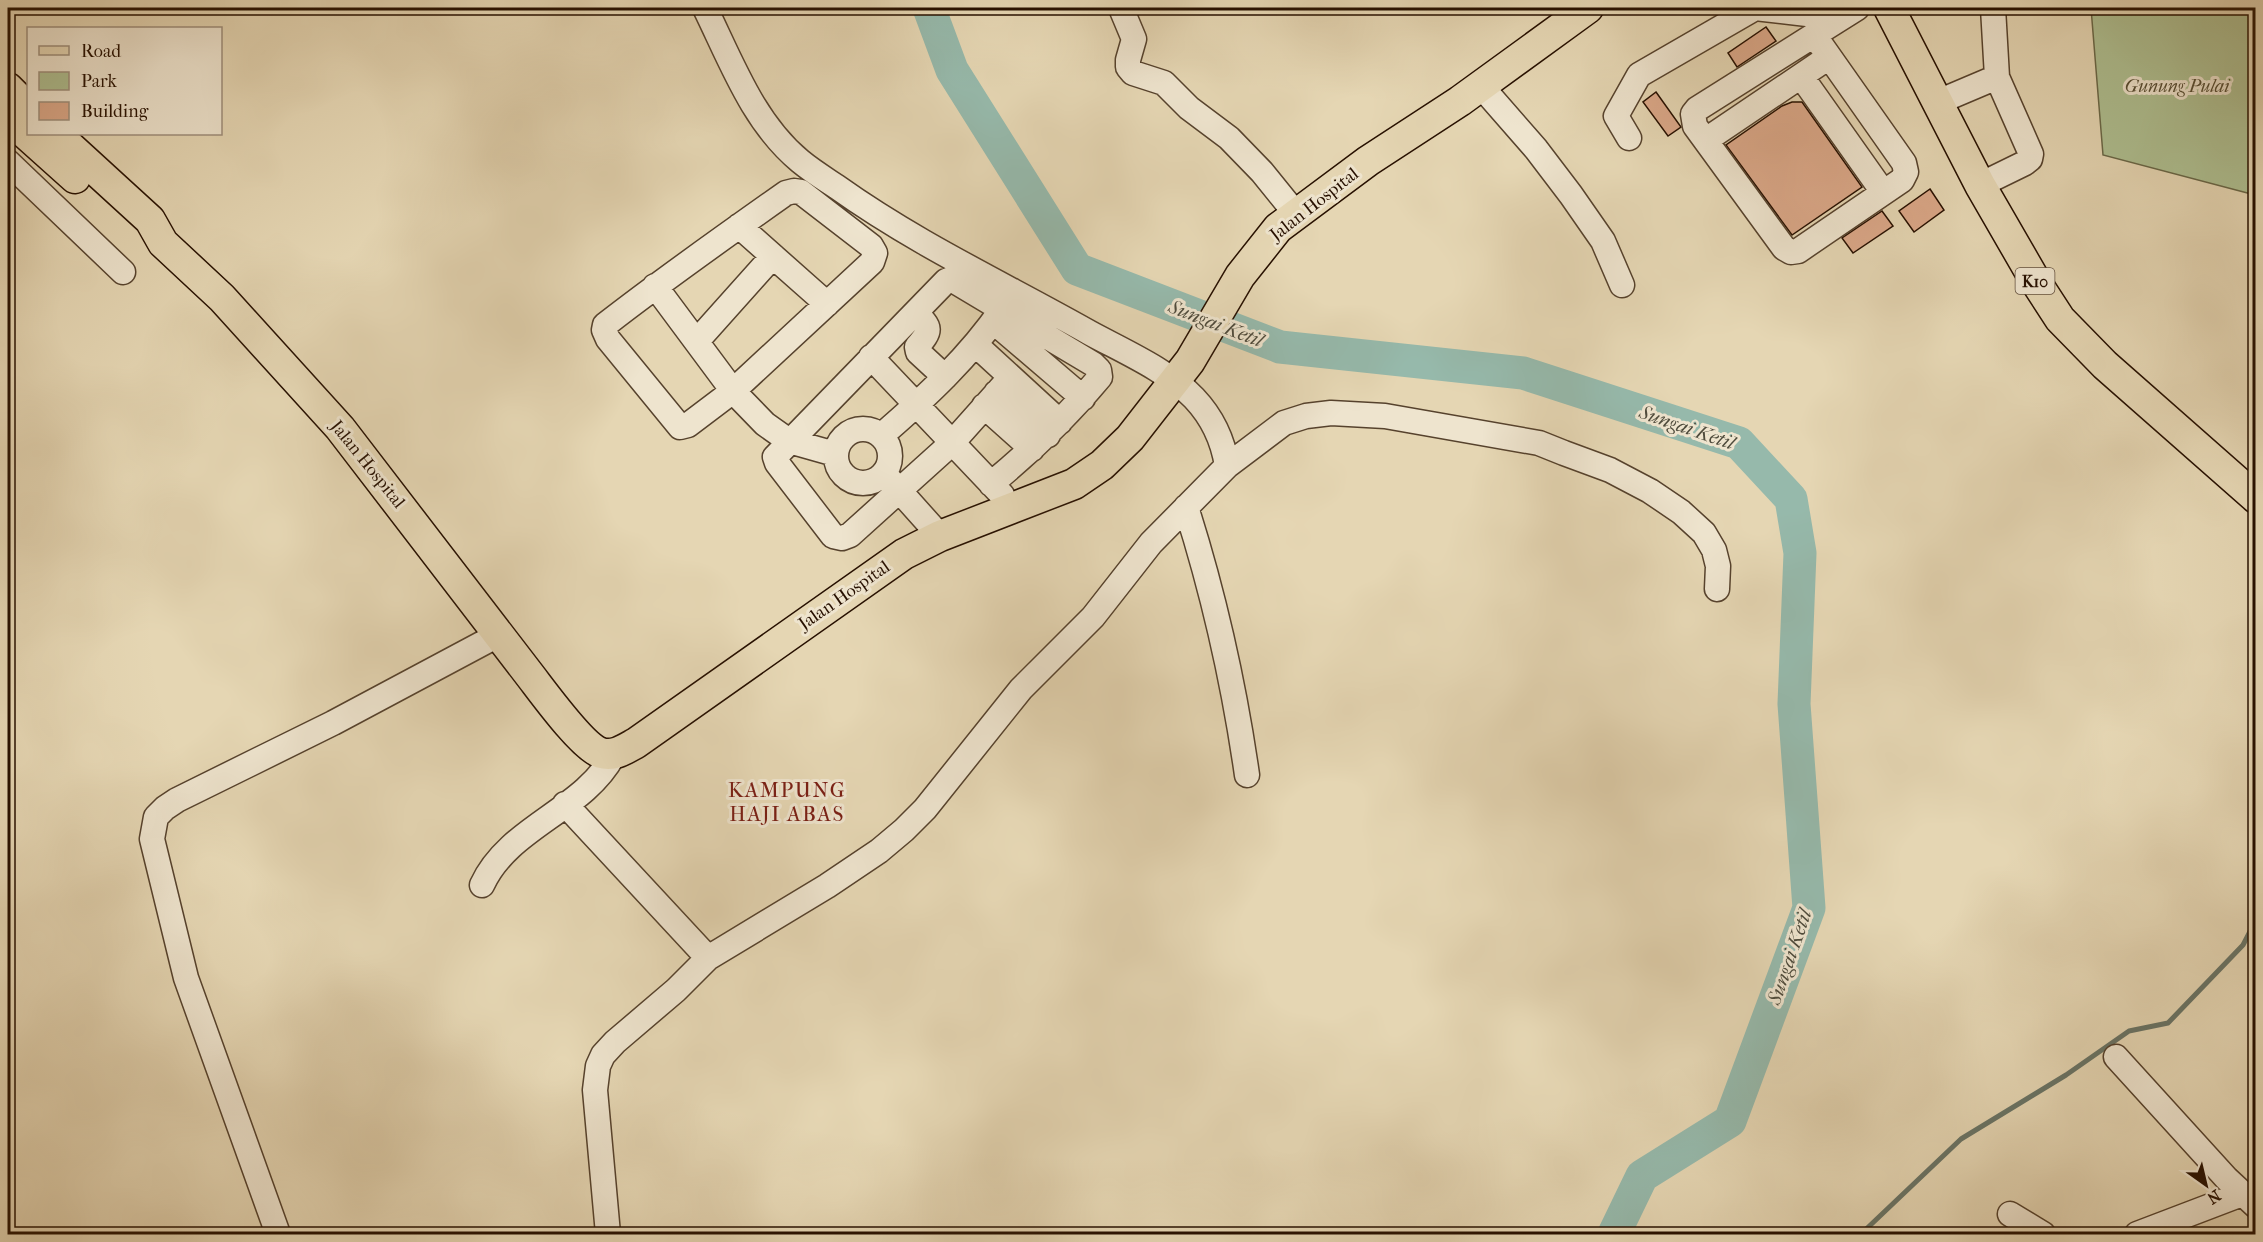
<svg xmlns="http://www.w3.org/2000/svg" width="2263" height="1242" viewBox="0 0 2263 1242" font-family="'IM FELL French Canon',serif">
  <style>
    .green { fill: #aebf91; stroke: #6a6848; stroke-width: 1.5 }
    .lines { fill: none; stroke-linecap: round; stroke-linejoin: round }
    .stream { stroke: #6a7567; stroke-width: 5 }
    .river { stroke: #96b9ab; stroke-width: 33 }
    .building { fill: #dba889; stroke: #271000; stroke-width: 1.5 }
    .minor-casing { stroke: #56422d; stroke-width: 27 }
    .major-casing { stroke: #271000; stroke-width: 33 }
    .minor { stroke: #eee4ce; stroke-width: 24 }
    .major { stroke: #e5d6b3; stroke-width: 30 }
    .labels { text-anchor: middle; stroke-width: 6; stroke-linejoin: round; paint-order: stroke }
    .shield { fill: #eee4ce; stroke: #63503e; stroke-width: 1.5 }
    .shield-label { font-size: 16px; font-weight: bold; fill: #271000 }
    .park-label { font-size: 18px; font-style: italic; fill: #564d33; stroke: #eee4ce }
    .street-label { font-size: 18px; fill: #271000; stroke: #eee4ce }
    .water-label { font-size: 20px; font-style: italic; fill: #4e4b3c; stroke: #eee4ce }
    .quarter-label { font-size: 21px; letter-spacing: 1.5px; fill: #7a1f14; stroke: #eee4ce }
  </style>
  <rect width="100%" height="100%" fill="#e5d6b3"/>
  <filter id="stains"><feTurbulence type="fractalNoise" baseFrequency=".00333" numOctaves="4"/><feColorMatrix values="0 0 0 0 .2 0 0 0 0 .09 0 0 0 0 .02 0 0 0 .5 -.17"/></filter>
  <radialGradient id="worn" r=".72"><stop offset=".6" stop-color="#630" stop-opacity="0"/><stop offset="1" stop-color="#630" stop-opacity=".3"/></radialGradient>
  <path class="green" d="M2091,8h164v187l-152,-40z"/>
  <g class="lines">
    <path class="stream" d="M1861,1234l100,-95 105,-64 63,-44 39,-8 75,-78 13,-25"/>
    <path class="river" d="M929,8l23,62 125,199 203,78 243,26 216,70 52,56 9,54 -6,151 15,204 -79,213 -88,55 -28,58"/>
  </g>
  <path class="building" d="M1766,27l10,14 -39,26 -9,-14z
    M1656,92l25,35 -13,9 -25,-34z
    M1792,102h10l60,85 -70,48 -66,-90 56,-39z
    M1930,189l14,21 -30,22 -15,-21z
    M1882,211l11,15 -40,27 -11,-15z"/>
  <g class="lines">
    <g class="minor-casing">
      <path id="minor" d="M705,8c26,53 48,114 95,153 12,10 25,18 37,26 80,57 168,98 253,146 33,18 77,37 104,65 18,19 29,42 33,68
        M1121,8l13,31 -6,21v7l5,6 31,10 25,25 40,30 33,34 34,42
        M1814,35l90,128 2,9 -4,8 -104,71 -7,1 -7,-4 -89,-122 -2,-12 4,-5 160,-101
        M1801,76l82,116
        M1481,86l55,63 35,46 32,46 19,44
        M1938,102l59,-25 -4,-69
        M1629,138l-13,-22 23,-41 116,-67 52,6 10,-6
        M1706,140l123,-83
        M8,162l115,110
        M1980,185l45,-22 5,-4 1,-5 -34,-77
        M794,191l7,1 70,54 4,7 -3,9 -139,129 -45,34 -8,2 -72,-88 -4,-9 1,-5c59,-46 120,-89 181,-132z
        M739,226l88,78
        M655,286l78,105 32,33 24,17 46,13
        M915,313c17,15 16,17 2,34l1,5 27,25
        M994,322l89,76
        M697,341l76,-85
        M976,345l84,77
        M871,357l131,138
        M996,393l52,42
        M984,406l48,43
        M836 456a27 27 0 1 1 54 0a27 27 0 1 1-54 0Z
        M882,435c44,-38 87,-78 120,-126
        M889,479l51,57
        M991,484c40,-33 76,-67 109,-107l-1,-7 -6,-6 -142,-85 -5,2 -171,176 2,6 56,73 9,2 8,-3 102,-92 58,-65
        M1186,507c28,88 48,177 61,268
        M565,804l143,154
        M482,885c27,-59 102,-74 132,-131
        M2116,1057l111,122 29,27
        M2010,1214l33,20
        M278,1234l-92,-256 -34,-139 4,-22 9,-9 12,-8 156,-77 165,-88
        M608,1234l-13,-144 3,-24 5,-11 12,-13 61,-52 32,-32 119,-72 52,-35 25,-21 21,-21 96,-120 72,-72 58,-74 76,-77 57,-43 22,-7 25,-3 54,3 154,27 25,10 46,17 40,21 31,21 23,21 10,17 4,16 -1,23
        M2137,1234l105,-40"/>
    </g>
    <g class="major-casing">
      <path id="major" d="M1889,8l91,177 56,97 24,37 45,46 151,133
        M8,88l20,20
        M8,118l67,60
        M56,134l94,86 13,23 59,55 118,130 192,250c13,17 51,69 69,75 13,4 24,-4 35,-10l268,-189 36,-18 134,-52 28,-19 28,-27 60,-77 50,-85 38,-48 90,-67 92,-60 128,-93"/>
    </g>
    <use href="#minor" class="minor"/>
    <use href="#major" class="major"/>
  </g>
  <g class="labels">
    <rect class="shield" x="2015.5" y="268" width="39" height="26" rx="4.5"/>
    <g class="shield-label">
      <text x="2035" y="287">K10</text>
    </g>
    <g class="park-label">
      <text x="2177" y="92">Gunung Pulai</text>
    </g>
    <g class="street-label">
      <text transform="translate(1314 204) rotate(-38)" y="6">Jalan Hospital</text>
      <text transform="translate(368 464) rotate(51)" y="6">Jalan Hospital</text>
      <text transform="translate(844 595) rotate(-35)" y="6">Jalan Hospital</text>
    </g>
    <g class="water-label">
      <text transform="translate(1216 323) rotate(21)" y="7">Sungai Ketil</text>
      <text transform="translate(1687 427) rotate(19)" y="7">Sungai Ketil</text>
      <text transform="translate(1789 957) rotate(-71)" y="7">Sungai Ketil</text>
    </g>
    <g class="quarter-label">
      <text x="787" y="797">KAMPUNG<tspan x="787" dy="24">HAJI ABAS</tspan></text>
    </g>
  </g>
  <rect width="2263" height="1242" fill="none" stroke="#e5d6b3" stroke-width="30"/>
  <rect x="9" y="9" width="2245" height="1224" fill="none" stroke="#271000" stroke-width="3"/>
  <rect x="15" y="15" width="2233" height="1212" fill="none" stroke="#271000" stroke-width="1.5"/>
  <rect x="27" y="27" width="195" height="108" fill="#eee4ce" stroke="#9e8f7c" stroke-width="1.5"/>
  <rect x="39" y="46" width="30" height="9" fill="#e5d6b3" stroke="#9e8f7c" stroke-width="1.5"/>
  <text x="81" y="57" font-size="18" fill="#271000">Road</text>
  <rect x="39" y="72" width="30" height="18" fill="#aebf91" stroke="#9e8f7c" stroke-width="1.5"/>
  <text x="81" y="87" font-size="18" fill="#271000">Park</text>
  <rect x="39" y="102" width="30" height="18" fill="#dba889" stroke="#9e8f7c" stroke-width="1.5"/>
  <text x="81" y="117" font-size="18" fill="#271000">Building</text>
  <g transform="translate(2206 1185) rotate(146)" stroke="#eee4ce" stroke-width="4.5" paint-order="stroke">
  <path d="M0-4.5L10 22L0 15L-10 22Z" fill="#271000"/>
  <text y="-9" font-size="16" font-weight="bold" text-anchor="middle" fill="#271000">N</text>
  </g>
  <rect width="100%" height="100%" filter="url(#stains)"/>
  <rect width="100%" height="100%" fill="url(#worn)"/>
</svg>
